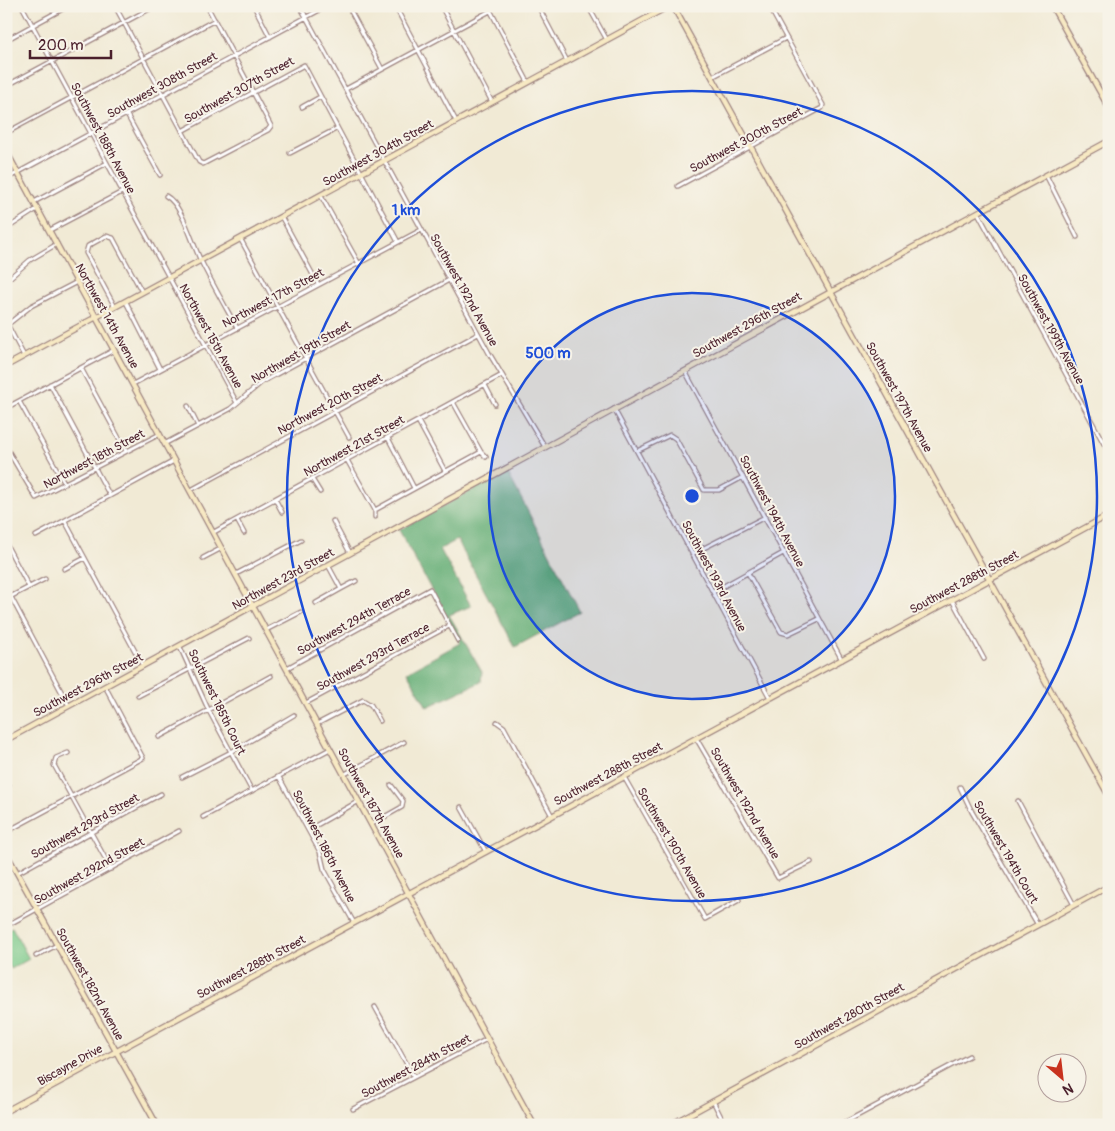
<svg xmlns="http://www.w3.org/2000/svg" width="1115" height="1131" viewBox="0 0 1115 1131" font-family="Pangolin,sans-serif">
  <style>
    .green { fill: #7ac989; stroke: #62745a }
    .forest { fill: #63ad75; stroke: #566650 }
    .lines { fill: none; stroke-linecap: round; stroke-linejoin: round }
    .street-casing { stroke: #9e8480; stroke-width: 5.5 }
    .secondary-casing { stroke: #9e8480; stroke-width: 7 }
    .street { stroke: #fff; stroke-width: 3 }
    .secondary { stroke: #f7e9c3; stroke-width: 4.5 }
    .ring { fill: none; stroke: #1d4ed8; stroke-width: 2.5 }
    .labels { text-anchor: middle; stroke-width: 4; stroke-linejoin: round; paint-order: stroke }
    .street-label { font-size: 12px; fill: #4a1f2b; stroke: #f7f3e8 }
    .centre { fill: #1d4ed8; stroke: #f7f3e8; stroke-width: 2.5 }
    .ring-label { font-size: 15px; text-anchor: middle; font-weight: bold; fill: #1d4ed8; stroke: #f7f3e8; stroke-width: 4; stroke-linejoin: round; paint-order: stroke }
  </style>
  <rect width="100%" height="100%" fill="#f7f3e8"/>
  <filter id="ink" filterUnits="userSpaceOnUse"><feTurbulence type="fractalNoise" baseFrequency=".02" numOctaves="2"/><feDisplacementMap in="SourceGraphic" scale="10" xChannelSelector="R" yChannelSelector="G"/><feConvolveMatrix kernelMatrix="1 2 1 2 8 2 1 2 1" color-interpolation-filters="sRGB"/></filter>
  <filter id="wash" filterUnits="userSpaceOnUse"><feTurbulence type="fractalNoise" baseFrequency=".0096" numOctaves="4" result="noise"/><feDisplacementMap in="SourceGraphic" scale="20" xChannelSelector="R" yChannelSelector="G"/><feGaussianBlur stdDeviation="1.12" result="paint"/><feColorMatrix in="noise" values="0 0 0 0 0 0 0 0 0 0 0 0 0 0 0 0 0 1.4 0 .05"/><feComposite in="paint" operator="in"/></filter>
  <g filter="url(#wash)">
    <rect width="100%" height="100%" fill="#f1ead5"/>
    <path class="green" d="M12,927l17,32 -18,10 -5,-9v-30z"/>
    <path class="forest" d="M507,471l73,141 -65,35 -58,-107 -17,9 31,57 -22,9 33,57 -1,10 -54,25 -20,-35 53,-29 -61,-113z"/>
  </g>
  <g filter="url(#ink)">
    <g class="lines">
      <g class="street-casing">
        <path id="street" d="M22,6l215,397
          M115,6l84,156 4,2 65,-34 3,-4 -64,-120
          M254,6l16,31
          M300,6l189,347 56,94
          M348,6l34,63
          M395,6l61,115
          M441,6l51,96
          M488,6l40,76
          M538,6l29,55
          M588,6l19,34
          M6,40l62,-34
          M712,77l74,-39
          M6,86l149,-80
          M346,89l144,-78
          M302,107l18,-10
          M127,115l33,60
          M182,131l122,-66 94,177
          M6,133l209,-113
          M290,153l46,-24
          M1046,175l31,62
          M6,179l321,-173
          M678,186l144,-78 1,-3 -54,-99
          M166,196c17,9 27,51 36,67 11,22 23,43 35,65
          M321,196l37,66
          M34,202l73,-39
          M978,213l131,240
          M282,218l36,66
          M6,229l31,-20
          M50,230l72,-38
          M241,240l108,197
          M6,281l24,-21 27,-16
          M126,302l34,67
          M115,307l-29,-54 2,-7 18,-10 7,2 29,54
          M7,324l17,32
          M7,325l24,-19 46,-24
          M81,368l45,83
          M685,371l157,289
          M50,384l60,112
          M133,384l288,-154
          M485,385l10,19
          M19,401l46,83
          M453,402l28,50 5,5
          M188,406l10,20
          M6,408l108,-58
          M614,409l156,289
          M418,421l27,50
          M388,438l26,50
          M166,443l64,-34 32,-27 187,-102
          M6,447l30,51 124,-64
          M637,451l33,-16 6,4 28,51h15l24,-13
          M347,460l28,50v7
          M312,479l8,13
          M191,490l287,-156
          M275,499l7,13
          M375,510l106,-58
          M237,520l7,13
          M65,521l78,145
          M333,521l17,32
          M214,532l288,-157
          M36,536l138,-75
          M6,544l23,43
          M692,554l73,-37
          M203,558l19,-10
          M64,569l21,-11
          M748,573l33,59 7,2 31,-15
          M236,574l65,-34
          M341,589l15,-8
          M713,592l72,-40
          M11,597l58,109
          M6,599l39,-20
          M952,600l32,59
          M316,603l25,-14 -13,-24
          M266,630l35,-18
          M180,647l29,64 43,80
          M287,668l143,-79 28,52
          M138,696l111,-58
          M306,703l143,-77
          M497,722l7,5 48,89
          M317,724l46,-24 8,5 9,16
          M159,737l112,-61
          M696,738l82,140 33,-16
          M68,753l-12,5 -2,7 57,104
          M345,774l59,-32
          M182,777l49,-25 63,-37
          M279,777l41,75 4,17 30,54
          M624,777l81,142 34,-19
          M6,786l3,-1
          M960,787l12,25 66,113
          M1018,801l56,104
          M461,807l25,45
          M203,817l127,-68
          M372,824l30,-17 1,-6 -12,-16
          M308,830l51,-29
          M6,832l137,-74 -37,-70
          M17,873l144,-79
          M6,926l173,-95
          M36,956l21,-11
          M375,1007l39,70
          M713,1101l12,24
          M353,1109l134,-70
          M840,1125l129,-69"/>
      </g>
      <g class="secondary-casing">
        <path id="secondary" d="M673,6l436,790
          M1052,6l57,102
          M6,151l528,974
          M6,366l663,-360
          M6,740l1103,-599
          M6,853l151,272
          M6,1111l1103,-596
          M670,1125l439,-239"/>
      </g>
      <use href="#street" class="street"/>
      <use href="#secondary" class="secondary"/>
    </g>
  </g>
  <circle cx="692" cy="496" r="203" fill="#1d4ed8" fill-opacity=".12"/>
  <g class="ring">
    <circle cx="692" cy="496" r="203"/>
    <circle cx="692" cy="496" r="405"/>
  </g>
  <g class="labels">
    <g class="street-label">
      <text transform="translate(162 85) rotate(-29)" y="4">Southwest 308th Street</text>
      <text transform="translate(239 90) rotate(-29)" y="4">Southwest 307th Street</text>
      <text transform="translate(103 138) rotate(62)" y="4">Southwest 188th Avenue</text>
      <text transform="translate(746 140) rotate(-28)" y="4">Southwest 300th Street</text>
      <text transform="translate(378 153) rotate(-29)" y="4">Southwest 304th Street</text>
      <text transform="translate(464 290) rotate(61)" y="4">Southwest 192nd Avenue</text>
      <text transform="translate(273 298) rotate(-28)" y="4">Northwest 17th Street</text>
      <text transform="translate(107 316) rotate(61)" y="4">Northwest 14th Avenue</text>
      <text transform="translate(747 325) rotate(-29)" y="4">Southwest 296th Street</text>
      <text transform="translate(1051 329) rotate(61)" y="4">Southwest 199th Avenue</text>
      <text transform="translate(211 336) rotate(61)" y="4">Northwest 15th Avenue</text>
      <text transform="translate(301 352) rotate(-30)" y="4">Northwest 19th Street</text>
      <text transform="translate(899 397) rotate(61)" y="4">Southwest 197th Avenue</text>
      <text transform="translate(330 404) rotate(-28)" y="4">Northwest 20th Street</text>
      <text transform="translate(354 446) rotate(-29)" y="4">Northwest 21st Street</text>
      <text transform="translate(94 459) rotate(-28)" y="4">Northwest 18th Street</text>
      <text transform="translate(772 511) rotate(62)" y="4">Southwest 194th Avenue</text>
      <text transform="translate(714 576) rotate(62)" y="4">Southwest 193rd Avenue</text>
      <text transform="translate(283 579) rotate(-29)" y="4">Northwest 23rd Street</text>
      <text transform="translate(964 582) rotate(-28)" y="4">Southwest 288th Street</text>
      <text transform="translate(354 621) rotate(-29)" y="4">Southwest 294th Terrace</text>
      <text transform="translate(373 657) rotate(-29)" y="4">Southwest 293rd Terrace</text>
      <text transform="translate(88 685) rotate(-28)" y="4">Southwest 296th Street</text>
      <text transform="translate(217 702) rotate(64)" y="4">Southwest 185th Court</text>
      <text transform="translate(608 774) rotate(-28)" y="4">Southwest 288th Street</text>
      <text transform="translate(371 803) rotate(61)" y="4">Southwest 187th Avenue</text>
      <text transform="translate(745 803) rotate(60)" y="4">Southwest 192nd Avenue</text>
      <text transform="translate(85 826) rotate(-29)" y="4">Southwest 293rd Street</text>
      <text transform="translate(672 843) rotate(60)" y="4">Southwest 190th Avenue</text>
      <text transform="translate(324 846) rotate(63)" y="4">Southwest 186th Avenue</text>
      <text transform="translate(1006 852) rotate(60)" y="4">Southwest 194th Court</text>
      <text transform="translate(89 871) rotate(-29)" y="4">Southwest 292nd Street</text>
      <text transform="translate(251 967) rotate(-28)" y="4">Southwest 288th Street</text>
      <text transform="translate(90 984) rotate(61)" y="4">Southwest 182nd Avenue</text>
      <text transform="translate(849 1016) rotate(-29)" y="4">Southwest 280th Street</text>
      <text transform="translate(70 1065) rotate(-29)" y="4">Biscayne Drive</text>
      <text transform="translate(416 1066) rotate(-28)" y="4">Southwest 284th Street</text>
    </g>
  </g>
  <circle cx="692" cy="496" r="8" class="centre"/>
  <g class="ring-label">
    <text x="406" y="215">1 km</text>
    <text x="548" y="358">500 m</text>
  </g>
  <rect width="1115" height="1131" fill="none" stroke="#f7f3e8" stroke-width="25"/>
  <g transform="translate(1062 1078) rotate(152)"><circle r="24" fill="#f7f3e8" stroke="#b29e9c"/>
  <path d="M0-4L9 19L0 12L-9 19Z" fill="#c8321e"/>
  <text y="-8" font-size="14" font-weight="bold" text-anchor="middle" fill="#4a1f2b">N</text>
  </g>
  <path d="M30 50v8h81v-8" fill="none" stroke="#4a1f2b" stroke-width="2.5"/>
  <text x="38" y="50" font-size="15" fill="#4a1f2b" stroke="#f7f3e8" stroke-width="4" paint-order="stroke">200 m</text>
</svg>
